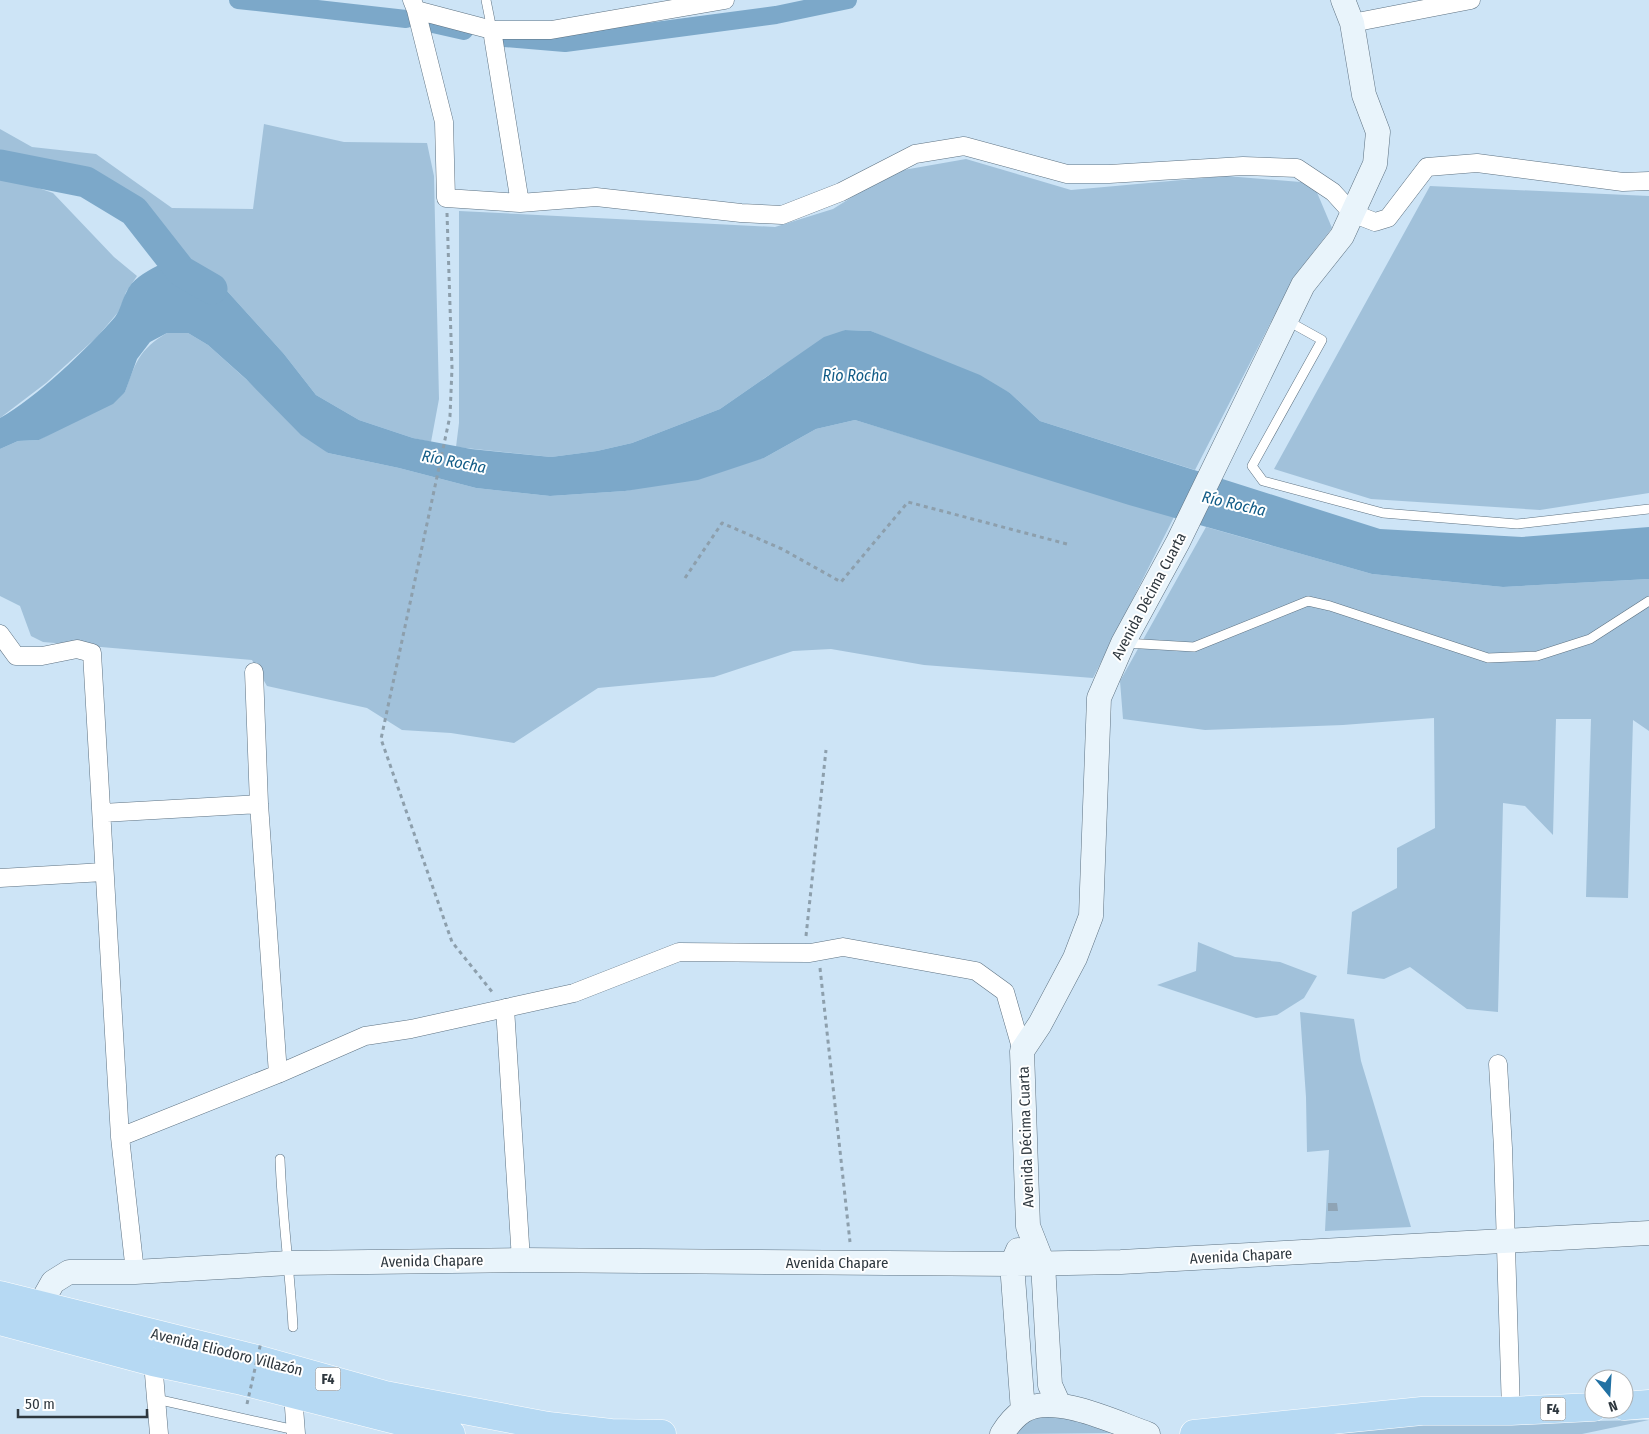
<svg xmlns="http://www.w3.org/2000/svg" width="1649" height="1434" viewBox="0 0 1649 1434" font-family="'Fira Sans Condensed',sans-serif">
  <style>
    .green { fill: #a1c1da }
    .water { fill: #7ca8c9 }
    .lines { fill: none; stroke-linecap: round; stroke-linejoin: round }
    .canal { stroke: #7ca8c9; stroke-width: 18 }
    .river { stroke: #7ca8c9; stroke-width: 31 }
    .building { fill: #8fa4b5 }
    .lane-casing { stroke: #5e7282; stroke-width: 10 }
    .street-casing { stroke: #5e7282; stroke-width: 19 }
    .secondary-casing { stroke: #5e7282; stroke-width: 25 }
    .highway-casing { stroke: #fff; stroke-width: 29 }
    .path { stroke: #8d9fac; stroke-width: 3; stroke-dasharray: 4 4; stroke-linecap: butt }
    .lane { stroke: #fff; stroke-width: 9 }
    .street { stroke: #fff; stroke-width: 18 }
    .secondary { stroke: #e9f4fb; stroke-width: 24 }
    .highway { stroke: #b6d9f3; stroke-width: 28 }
    .path-bridge { stroke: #8d9fac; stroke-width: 3; stroke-dasharray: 4 4; stroke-linecap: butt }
    .labels { text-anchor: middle; stroke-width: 4; stroke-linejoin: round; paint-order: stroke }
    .shield { fill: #fff; stroke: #6d7378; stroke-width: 1 }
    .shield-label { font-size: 14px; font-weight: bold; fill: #2e373e }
    .street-label { font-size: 15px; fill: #2e373e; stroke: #fff }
    .water-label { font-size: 16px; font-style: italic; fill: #125c87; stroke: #fff }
  </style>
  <rect width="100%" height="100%" fill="#cde4f6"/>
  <path class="green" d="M264,124l80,18 83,1 7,33 5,223 -8,43 -18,-4 -54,-18 -43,-25 -32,-41 -66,-73 -32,-15 -38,-58 -56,-36 -82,-18h-10v-25l32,18 64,7 76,54 81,1z
    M966,159l105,31 155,-14 87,7 19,45 -38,49 -99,193 -155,-49 -30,-28 -139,-62 -26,-1 -76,45 -49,34 -88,34 -35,8 -46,6 -95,-10 3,-24v-212l316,16 58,-18 59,-37z
    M0,175l53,18 61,64 23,19 -11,16 -6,18 -23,27 -51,46 -46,35z
    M1430,186l219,10v297l-109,17 -169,-11 -97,-30z
    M167,333h21l20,12 120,108 71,15 77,20 74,8 75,-5 139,-33 52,-29 39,-9 319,97 -81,161 -169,-13 -93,-16 -38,2 -79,26 -116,11 -84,55 -63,-10 -49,-3 -35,-22 -100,-22 -15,-26 -209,-18 -12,-6 -11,-30 -20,-10v-147l18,-8 21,-1 86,-48c10,-28 14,-43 42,-59z
    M1206,527l166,47 131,13 146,-8v152l-16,-11 -5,178 -42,-1 5,-178h-35l-3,116 -28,-29 -22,-3 -5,209 -31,-3 -57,-42 -26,12 -37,-5 5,-62 45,-24v-40l38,-20 -1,-110 -91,7 -138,5 -82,-11 -3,-38z
    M1198,942l37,15 45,5 37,14 -13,22 -27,17 -21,3 -99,-33 39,-14z
    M1300,1012l54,7 7,42 50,166 -86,4 4,-81 -22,2 -1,-55z
    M1058,1414l55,19 -100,1 14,-14z
    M1649,1420l-67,14h-304l90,-9z"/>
  <path class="water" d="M157,266h29l32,15 66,73 32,41 43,25 54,18 58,11 80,8 46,-6 35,-8 88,-34 104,-72 21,-7 26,1 109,44 30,18 30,28 340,108 142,8 127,-10v52l-146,8 -131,-13 -243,-69 -274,-85 -39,9 -52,29 -66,22 -73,11 -75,5 -74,-8 -77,-20 -71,-15 -27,-18 -55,-56 -38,-34 -20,-12h-21l-17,9 -13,17 -12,33 -12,12 -74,36 -21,1 -18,8v-31c36,-20 87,-69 115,-101 6,-8 6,-15 11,-24 6,-14 18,-20 31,-27z"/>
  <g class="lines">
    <path class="canal" d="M238,0l168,19
      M433,24l31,7
      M504,38l61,5 211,-28 72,-15"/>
    <path class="river" d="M0,165l86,17 48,29 47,60 31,18"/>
  </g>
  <path class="building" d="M1328,1203h9l1,8h-10z"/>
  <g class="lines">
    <g class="lane-casing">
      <path id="lane" d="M486,0l6,30
        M1286,320l36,20 -70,126 11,15 120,32 134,11 132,-15
        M1125,643l69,4 114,-46 22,5 158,52 49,-2 53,-17 59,-38
        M280,1159c2,56 10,112 13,168
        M156,1399l139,31"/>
    </g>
    <g class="street-casing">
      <path id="street" d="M412,0l4,10 76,20h59l174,-30
        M416,10l28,112 2,76 74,5 76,-6 145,16 41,2 59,-23 74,-38 49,-8 103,28h42l134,-8 54,2 36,24 19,21 23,9 13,-4 39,-51 50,-4 146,19 26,-1
        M1352,23l119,-23
        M492,30l28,173
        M0,634l16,22h26l35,-7 15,4 28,484 15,135
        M254,672l5,132 19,270
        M102,813l157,-9
        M0,878l104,-6
        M505,1008l16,252
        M1498,1064l5,84 8,263
        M120,1137l158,-63 87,-38 46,-7 163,-36 105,-41 131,1 33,-6 133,24 29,21 17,59
        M153,1362l6,72
        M293,1394l3,40"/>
    </g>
    <g class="secondary-casing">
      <path id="secondary" d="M1018,1250l-6,14 11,147
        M40,1305l13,-23 16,-10h66l154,-9 232,-3 491,4 109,-2 528,-29
        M1059,1405l-9,-20 -7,-121 -15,-38 -6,-175 18,-27 35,-66 16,-42 8,-218 24,-55 55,-101 125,-257 39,-49 33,-72 3,-32 -14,-37 -12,-72 -9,-23
        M1002,1434c5,-8 12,-17 21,-23 31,-19 93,12 125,23"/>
    </g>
    <g class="highway-casing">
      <path id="highway" d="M0,1295l249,62 136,38 163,31 63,7 51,1
        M0,1321l153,41 85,18 213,54
        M1624,1406l25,-2
        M1194,1434l228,-23h89l83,-4"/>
    </g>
    <path class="path" d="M447,213l5,155 -2,48 -69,323 71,203 41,51
      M685,578l37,-55 60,26 59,33 67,-80 159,42
      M806,936l20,-186
      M820,968l30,274"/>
    <use href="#lane" class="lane"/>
    <use href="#street" class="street"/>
    <use href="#secondary" class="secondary"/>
    <use href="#highway" class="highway"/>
    <path class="path-bridge" d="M247,1404l14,-62"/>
  </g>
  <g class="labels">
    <g class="shield">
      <rect x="315.5" y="1367.5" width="25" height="23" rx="4"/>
      <rect x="1540.5" y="1397.5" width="25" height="23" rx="4"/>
    </g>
    <g class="shield-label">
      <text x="328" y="1384">F4</text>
      <text x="1553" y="1414">F4</text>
    </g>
    <g class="street-label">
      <text transform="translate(1149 596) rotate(-62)" y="5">Avenida Décima Cuarta</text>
      <text transform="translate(1026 1137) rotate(-92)" y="5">Avenida Décima Cuarta</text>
      <text transform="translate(1241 1256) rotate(-3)" y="5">Avenida Chapare</text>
      <text transform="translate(432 1261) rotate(-1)" y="5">Avenida Chapare</text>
      <text x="837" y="1268">Avenida Chapare</text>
      <text transform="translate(227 1352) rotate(14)" y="5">Avenida Eliodoro Villazón</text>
    </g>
    <g class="water-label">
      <text x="855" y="381">Río Rocha</text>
      <text transform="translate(454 461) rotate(11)" y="6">Río Rocha</text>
      <text transform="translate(1234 503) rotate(13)" y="6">Río Rocha</text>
    </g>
  </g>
  <g transform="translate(1609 1394) rotate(162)"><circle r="24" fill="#ffffff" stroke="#abafb2"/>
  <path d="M0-4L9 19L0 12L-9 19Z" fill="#2171a3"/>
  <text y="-8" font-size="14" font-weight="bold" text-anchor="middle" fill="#2e373e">N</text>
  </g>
  <path d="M18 1409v8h129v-8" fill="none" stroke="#2e373e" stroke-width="2.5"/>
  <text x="25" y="1409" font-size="15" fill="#2e373e" stroke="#ffffff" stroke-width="4" paint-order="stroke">50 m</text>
</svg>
